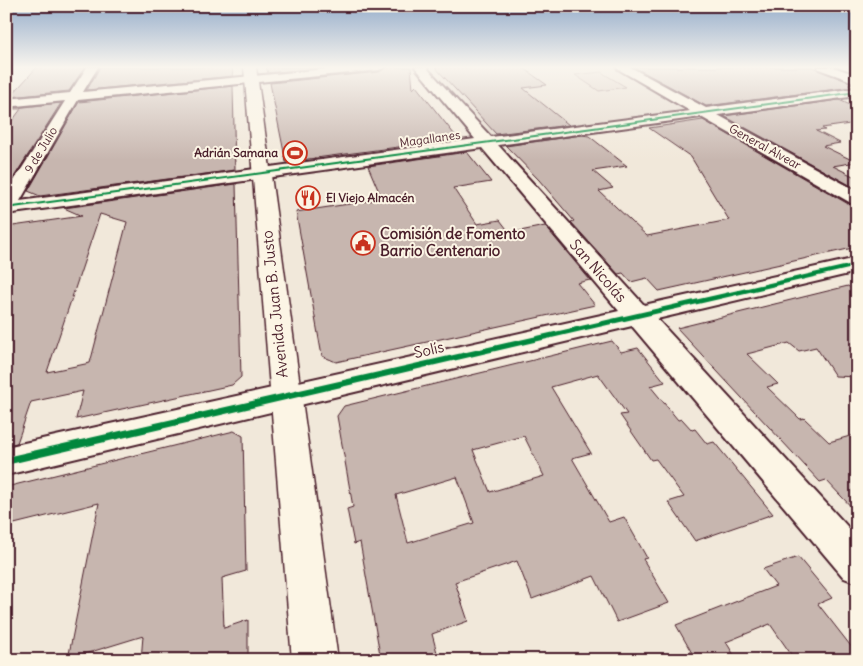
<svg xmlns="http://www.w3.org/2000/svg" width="863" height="666" viewBox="0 0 863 666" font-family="Delius,sans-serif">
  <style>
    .built { fill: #e4d9cd }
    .green { fill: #d8cac0; stroke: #917476 }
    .building { fill: #c7b6af; stroke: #4a1f2b; fill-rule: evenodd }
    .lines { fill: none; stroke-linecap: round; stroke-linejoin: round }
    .minor-casing { stroke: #4a1f2b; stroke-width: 4 }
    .secondary-casing { stroke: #4a1f2b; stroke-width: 3 }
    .minor { fill: #fcf5e5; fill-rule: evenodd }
    .secondary { fill: #fcf5e5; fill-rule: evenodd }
    .cycleway-casing { stroke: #fcf5e5; stroke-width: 3 }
    .cycleway { fill: #00873e; fill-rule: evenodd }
    .labels { text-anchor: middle; stroke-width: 4; stroke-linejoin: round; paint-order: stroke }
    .far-street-label { font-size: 12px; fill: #4a1f2b; stroke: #fcf5e5 }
    .far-poi-label { font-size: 12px; font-weight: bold; fill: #4a1f2b; stroke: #fcf5e5; text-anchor: end }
    .poi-label { font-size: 15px; font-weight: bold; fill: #4a1f2b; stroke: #fcf5e5; text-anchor: start }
    .street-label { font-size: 15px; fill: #4a1f2b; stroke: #fcf5e5 }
  </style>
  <rect width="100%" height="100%" fill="#f1e8da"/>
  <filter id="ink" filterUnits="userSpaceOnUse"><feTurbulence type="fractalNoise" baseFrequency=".02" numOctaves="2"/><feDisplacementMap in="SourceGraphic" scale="10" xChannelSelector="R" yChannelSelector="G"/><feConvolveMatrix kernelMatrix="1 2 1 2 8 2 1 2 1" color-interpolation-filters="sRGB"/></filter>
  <g filter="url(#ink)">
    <path class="built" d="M420,67h202l83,46 -218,30z"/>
    <path class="green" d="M601,72l25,15 -27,4 -24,-16z"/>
    <path class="building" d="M37,67h48l-16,24 -59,6z
      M100,67h132l1,9 -146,14z
      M266,67h65l-63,6z
      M387,67h24l2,22 3,-3 42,53 -172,23 -16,-79 109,-11z
      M435,67h87l25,18 -24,3 46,37 -73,9z
      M634,67h178l43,17 -7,1 4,2 -146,19z
      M233,86l2,84 -195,26 -12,-5 51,-89z
      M839,100l18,8v15l-35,5 3,2 -9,1 24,12 -17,3 33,16 -23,4 24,12v11l-133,-73z
      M61,103l-54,85h-1v-59l15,-20h-15z
      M703,120l147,85 7,1v41l-198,44 -12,-13 -16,4 -8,-9 -5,1 -47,-52 3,-1 -35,-41 -33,-34 76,-11 7,1 38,30 -34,5 20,17 -14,3 48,45 82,-16 -38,-63 -42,-29z
      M467,152l24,30 -38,6 24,36 23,-4 10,13 35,-7 45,54 -13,3 18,22 -259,57 -14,-6 -26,-144 86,-13 -14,-33z
      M236,184l5,193 -9,8 -156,34 7,-28 -52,11 -14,41 -11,2v-218l76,-11 -18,-8zM100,214l27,8 -37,141 -43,9z
      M848,286l9,7v84l-22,-1 -19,-29 -17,4 -10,-8 -42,11 31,30 -11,3 33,32 4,-1 25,24 28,-8v79l-31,-33 -6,2 -143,-154z
      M612,341l9,11 17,-4 27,34 -15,4 28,34 4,-1 10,11 3,-1 12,15 7,-2 59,72 -78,27 -27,-39 16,-5 -28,-38 -5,1 -31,-45 7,-1 -29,-40 -47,13 40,66 -19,5 37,64 15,-5 23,41 -4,1 26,44 -52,19 -23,-46 -62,23 -15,-38 -62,21 13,39 -36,13 7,26h-58l-21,-118 -6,2 -7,-35 6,-2 -16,-91 7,-10zM524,436l20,40 -54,16 -17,-42zM457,477l17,46 -66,20 -12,-48z
      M234,431l9,5 3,135 -24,7 2,50 24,-8v40h-107l2,-24 -75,23 31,-156 -93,23v-39z
      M798,557l34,41 -14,6 39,50v6h-62l-25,-36 -44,18 11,18h-38l-4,-6 -2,1 -17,-30 100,-39 -13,-17z"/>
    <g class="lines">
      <g class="minor-casing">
        <path id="minor" d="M87,67h11l-15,25 264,-25h38l-6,3 -301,30 -58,101 455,-62 -60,-72h11l65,70 199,-26 -72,-42 -1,-2h13l76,41 151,-20v8l-139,19 139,76v13l-6,-1 -150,-86 -203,28 146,160 213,-47v14l-200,47 200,218v46l-13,-5 -212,-252 -626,149v-28l613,-136 -137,-163 -476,66v-21l59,-92 -59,6v-8l64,-6z
          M818,67h15l24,8v8l-38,-14z"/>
      </g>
      <g class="secondary-casing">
        <path id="secondary" d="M244,67h12l82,593h-46z"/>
      </g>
      <use href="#minor" class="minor"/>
      <use href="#secondary" class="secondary"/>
      <g class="cycleway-casing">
        <path id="cycleway" d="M857,91v2l-851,116v-2z
          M857,263v4l-851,198v-8z"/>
      </g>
      <use href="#cycleway" class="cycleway"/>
    </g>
  </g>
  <linearGradient id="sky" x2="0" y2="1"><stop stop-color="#94acca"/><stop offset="0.42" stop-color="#f9f5ee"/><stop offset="1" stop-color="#f9f5ee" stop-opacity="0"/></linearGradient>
  <rect width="863" height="160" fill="url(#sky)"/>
  <defs>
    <g id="stadium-ring" transform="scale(1.25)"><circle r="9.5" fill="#fcf5e5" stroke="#c8321e" stroke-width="1.5"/><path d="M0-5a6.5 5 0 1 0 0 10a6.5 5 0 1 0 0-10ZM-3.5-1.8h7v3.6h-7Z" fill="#c8321e"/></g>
    <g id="restaurant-ring" transform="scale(1.25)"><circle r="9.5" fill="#fcf5e5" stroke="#c8321e" stroke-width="1.5"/><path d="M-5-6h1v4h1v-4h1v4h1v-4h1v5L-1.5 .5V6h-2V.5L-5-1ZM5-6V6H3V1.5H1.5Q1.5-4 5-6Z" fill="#c8321e"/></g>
    <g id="civic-ring" transform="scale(1.25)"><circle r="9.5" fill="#fcf5e5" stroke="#c8321e" stroke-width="1.5"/><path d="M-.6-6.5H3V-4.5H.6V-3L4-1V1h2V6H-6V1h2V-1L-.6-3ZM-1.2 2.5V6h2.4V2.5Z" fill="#c8321e"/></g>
  </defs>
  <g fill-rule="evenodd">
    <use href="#stadium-ring" x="295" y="153"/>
    <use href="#restaurant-ring" x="308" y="198"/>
    <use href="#civic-ring" x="363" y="243"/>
  </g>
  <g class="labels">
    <g class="far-street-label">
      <text transform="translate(430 139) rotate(-8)" y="4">Magallanes</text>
      <text transform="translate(765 147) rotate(29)" y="4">General Alvear</text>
      <text transform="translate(41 150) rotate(-59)" y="4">9 de Julio</text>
    </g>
    <g class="far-poi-label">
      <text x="278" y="157">Adrián Samana</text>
      <text x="326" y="202" text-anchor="start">El Viejo Almacén</text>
    </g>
    <g class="poi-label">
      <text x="380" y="239">Comisión de Fomento<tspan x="380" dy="17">Barrio Centenario</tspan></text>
    </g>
    <g class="street-label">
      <text transform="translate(598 271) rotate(49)" y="5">San Nicolás</text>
      <text transform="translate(275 304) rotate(-96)" y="5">Avenida Juan B. Justo</text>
      <text transform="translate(429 350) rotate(-13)" y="5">Solís</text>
    </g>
  </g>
  <rect width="863" height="666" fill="none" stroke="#fcf5e5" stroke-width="25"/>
  <rect x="12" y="12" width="838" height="641" fill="none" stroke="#4a1f2b" stroke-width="2" filter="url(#ink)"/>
</svg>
